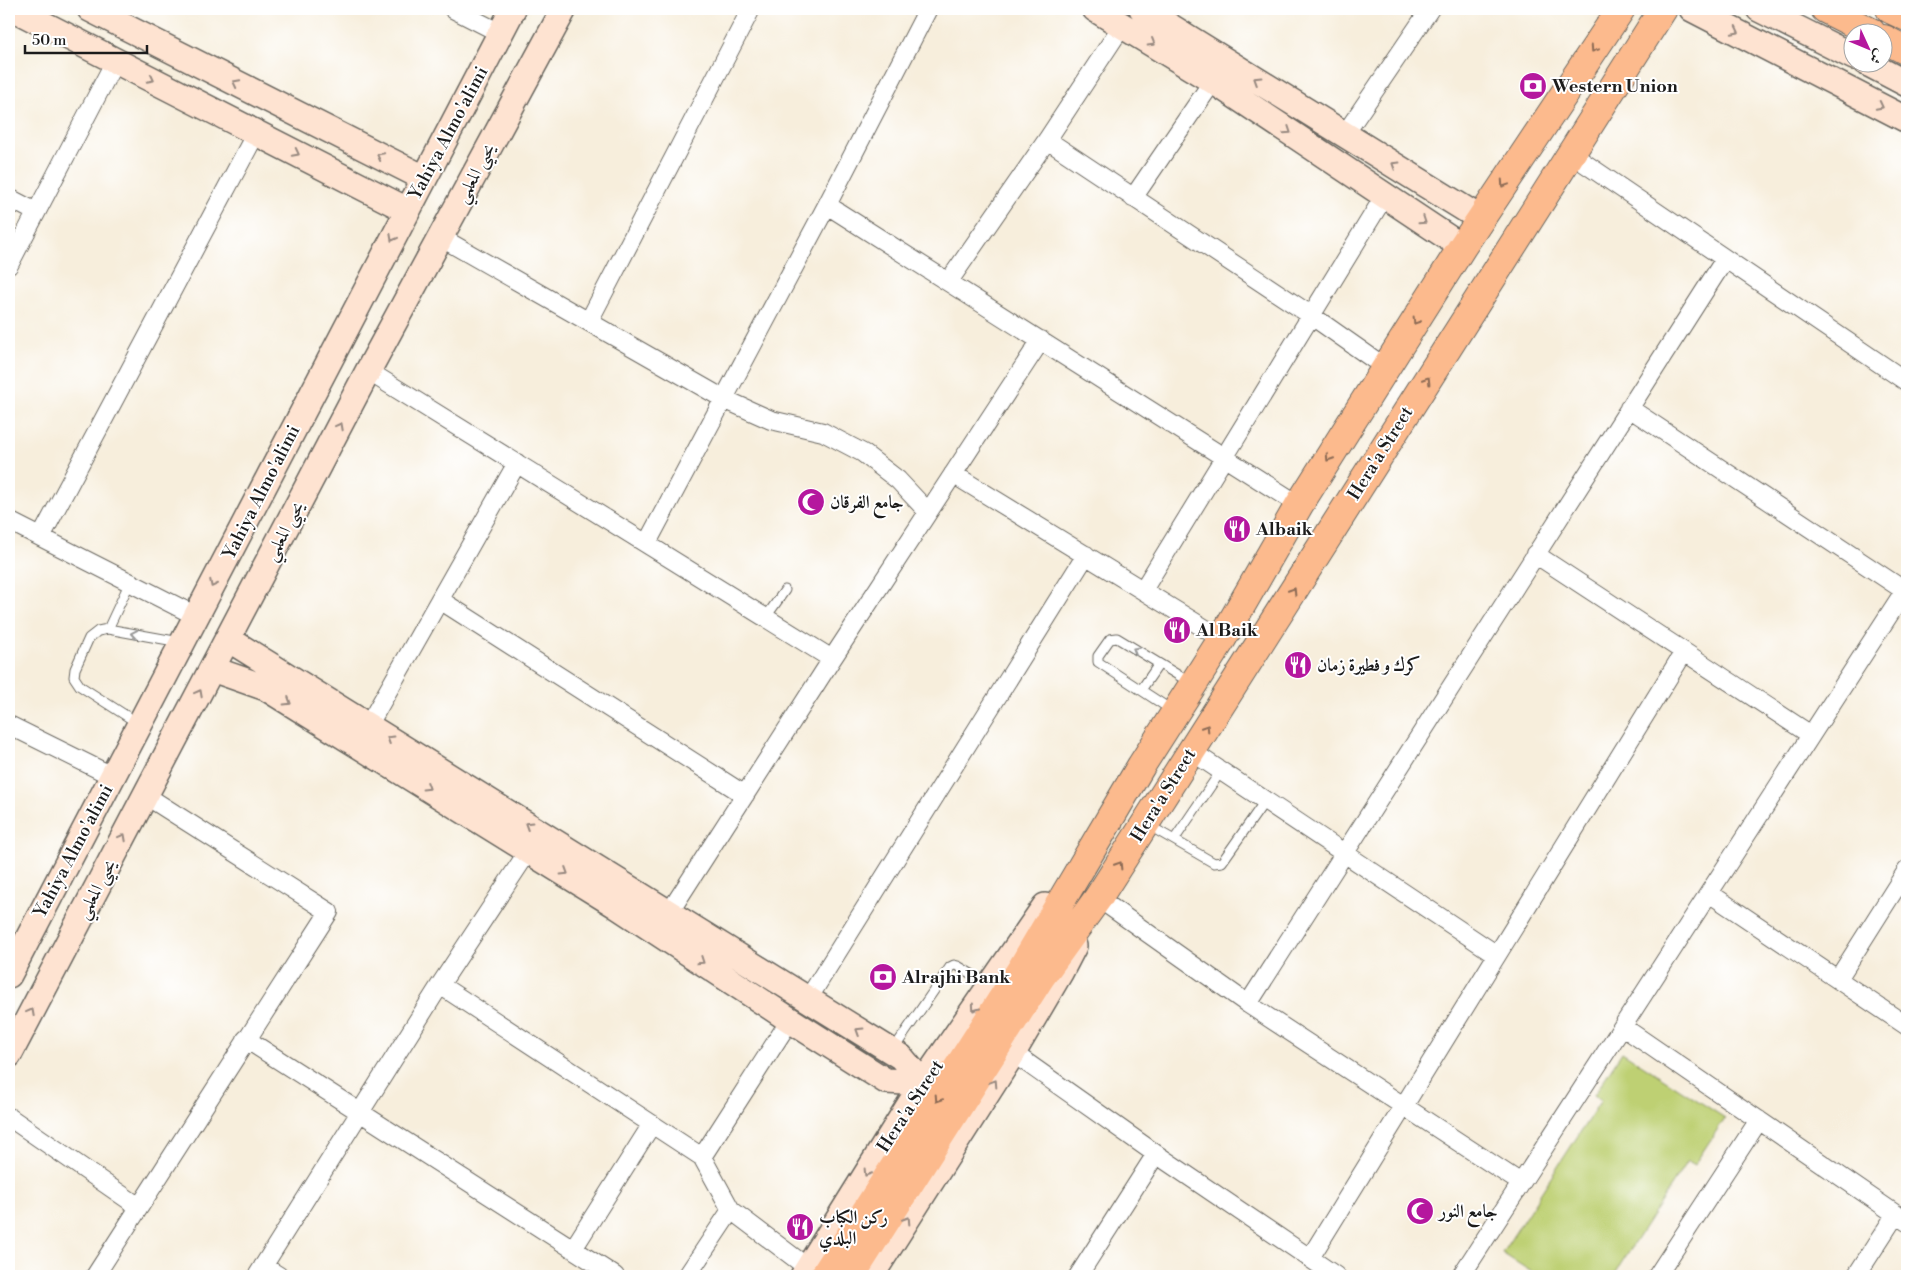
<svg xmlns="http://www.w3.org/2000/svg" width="1916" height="1285" viewBox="0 0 1916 1285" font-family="'Libre Bodoni',Amiri,serif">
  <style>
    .green { fill: #bed073; stroke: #6d7648 }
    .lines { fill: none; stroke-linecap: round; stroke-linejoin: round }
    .lane-casing { stroke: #69665f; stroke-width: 11 }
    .street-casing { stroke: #69665f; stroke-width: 20 }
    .secondary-casing { stroke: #69665f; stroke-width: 28 }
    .primary-casing { stroke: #69665f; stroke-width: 30 }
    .lane { stroke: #fff; stroke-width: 9 }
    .street { stroke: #fff; stroke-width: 18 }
    .secondary { stroke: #fee3d1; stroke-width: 25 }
    .primary { stroke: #fcba8d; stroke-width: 28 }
    .oneway { stroke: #988980 }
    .oneway2 { stroke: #8c6b54 }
    .oneway3 { stroke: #999 }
    .labels { text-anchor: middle; stroke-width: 4; stroke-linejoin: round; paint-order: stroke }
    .poi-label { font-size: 18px; font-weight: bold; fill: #1c1c1c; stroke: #fff; text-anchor: start }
    .street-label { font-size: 18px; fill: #1c1c1c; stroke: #fff }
  </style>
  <rect width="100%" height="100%" fill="#fff"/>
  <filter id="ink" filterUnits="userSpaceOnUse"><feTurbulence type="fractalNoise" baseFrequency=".02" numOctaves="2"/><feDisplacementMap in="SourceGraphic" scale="10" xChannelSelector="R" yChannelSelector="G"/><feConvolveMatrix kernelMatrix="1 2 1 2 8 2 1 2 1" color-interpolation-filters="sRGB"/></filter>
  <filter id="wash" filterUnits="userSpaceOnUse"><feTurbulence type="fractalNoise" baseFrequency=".0096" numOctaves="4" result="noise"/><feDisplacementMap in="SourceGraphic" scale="20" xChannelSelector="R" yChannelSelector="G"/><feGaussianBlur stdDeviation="1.12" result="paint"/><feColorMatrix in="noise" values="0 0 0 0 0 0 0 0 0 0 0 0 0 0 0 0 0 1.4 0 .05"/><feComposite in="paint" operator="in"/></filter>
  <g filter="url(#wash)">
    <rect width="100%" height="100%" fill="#f7eedc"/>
    <path class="green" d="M1622,1052l103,66 -31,47 -7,-4 -74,115h-75l-36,-23 99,-153 -7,-5z"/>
  </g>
  <g filter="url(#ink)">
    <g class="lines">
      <g class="lane-casing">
        <path id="lane" d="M766,617l19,-27
          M108,629l22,-47
          M1141,690l18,-26
          M1173,711l-75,-49v-6l12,-17 7,-1 74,45
          M139,724l-59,-38 -6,-9 1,-8 14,-31 9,-7 10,-2 72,13
          M1148,825l66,38 8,-1 43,-61
          M1174,840l47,-69
          M893,1050l57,-83 4,-2 4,1 30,18"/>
      </g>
      <g class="street-casing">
        <path id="street" d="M453,9l47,24
          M1345,134l85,-125
          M1047,140l265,176 74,52
          M1571,154l336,228
          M9,198l27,14
          M1133,198l80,-117
          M827,205l472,300
          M440,237l284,162 47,21 52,12 40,21 35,27 30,32
          M9,265l106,-204
          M949,281l98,-141 75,-114
          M589,321l162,-312
          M368,371l464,288
          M1629,408l276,183
          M953,474l269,165
          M9,521l187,95
          M41,537l215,-404
          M647,543l180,-338 101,-196
          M1535,554l276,181
          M1143,590l242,-395
          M440,600l305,195
          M9,725l103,51
          M368,726l149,-263
          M1191,751l306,204
          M1709,893l198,133
          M1098,898l150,106 273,179
          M669,913l163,-254 209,-319
          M1838,979l69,-109
          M440,985l262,172
          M808,999l278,-444
          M1248,1004l477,-745
          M1623,1027l284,195
          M246,1039l369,237
          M1013,1053l143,101 180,122
          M9,1117l130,90
          M731,1210l77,58
          M573,1249l79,-125
          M1310,1258l374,-606
          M263,1266l16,10
          M95,1276l234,-364 -184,-117
          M257,1276l183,-291 89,-135
          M687,1276l44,-66 -29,-53 88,-137
          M1078,1276l78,-122
          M1461,1276l446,-689
          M1657,1276l102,-156
          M1856,1276l40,-62"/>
      </g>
      <g class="secondary-casing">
        <path id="secondary" d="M14,9l393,201
          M90,9l334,169
          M1095,9l118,72 249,166
          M1142,9l339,210
          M1692,9l215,111
          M1759,9l95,48
          M1865,62l42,22
          M228,639l673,418 22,26
          M212,669l54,19 351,218 173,114 96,61 37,2
          M9,975l504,-966
          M9,1055l359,-684 196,-362
          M803,1276l120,-193 122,-177
          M871,1276l142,-223 47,-80 14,-27"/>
      </g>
      <g class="primary-casing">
        <path id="primary" d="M1825,9l46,23
          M1890,9l17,8
          M1884,39l23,12
          M824,1276l197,-307 120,-203 81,-127 77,-134 163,-258 159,-238
          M851,1276l190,-299 57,-79 565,-889"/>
      </g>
      <use href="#lane" class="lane"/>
      <use href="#street" class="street"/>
      <use href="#secondary" class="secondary"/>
      <use href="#primary" class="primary"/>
    </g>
    <defs><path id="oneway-chevron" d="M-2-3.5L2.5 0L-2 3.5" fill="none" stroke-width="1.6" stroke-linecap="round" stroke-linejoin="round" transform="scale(1.25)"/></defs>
    <g class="oneway">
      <use href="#oneway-chevron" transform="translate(1736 31) rotate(27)"/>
      <use href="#oneway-chevron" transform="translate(1152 43) rotate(30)"/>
      <use href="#oneway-chevron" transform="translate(151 79) rotate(27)"/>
      <use href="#oneway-chevron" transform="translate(1257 80) rotate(-148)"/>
      <use href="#oneway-chevron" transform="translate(236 83) rotate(-153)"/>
      <use href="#oneway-chevron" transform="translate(1880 106) rotate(27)"/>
      <use href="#oneway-chevron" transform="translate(1288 131) rotate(34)"/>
      <use href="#oneway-chevron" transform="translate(296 153) rotate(27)"/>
      <use href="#oneway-chevron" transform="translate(380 156) rotate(-153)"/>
      <use href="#oneway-chevron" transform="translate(1395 165) rotate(-148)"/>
      <use href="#oneway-chevron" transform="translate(1423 221) rotate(34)"/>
      <use href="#oneway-chevron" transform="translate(393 238) rotate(118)"/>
      <use href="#oneway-chevron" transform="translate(340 426) rotate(-62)"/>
      <use href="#oneway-chevron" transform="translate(213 584) rotate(117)"/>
      <use href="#oneway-chevron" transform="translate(199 693) rotate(-62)"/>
      <use href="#oneway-chevron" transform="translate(288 702) rotate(32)"/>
      <use href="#oneway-chevron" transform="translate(390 739) rotate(-148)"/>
      <use href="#oneway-chevron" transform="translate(427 787) rotate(32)"/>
      <use href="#oneway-chevron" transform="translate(528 825) rotate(-148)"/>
      <use href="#oneway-chevron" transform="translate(123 837) rotate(-62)"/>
      <use href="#oneway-chevron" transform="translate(565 872) rotate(32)"/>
      <use href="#oneway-chevron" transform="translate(701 961) rotate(34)"/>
      <use href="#oneway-chevron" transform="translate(975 1008) rotate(125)"/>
      <use href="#oneway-chevron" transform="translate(31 1012) rotate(-62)"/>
      <use href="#oneway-chevron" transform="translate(859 1031) rotate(-148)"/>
      <use href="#oneway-chevron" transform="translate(994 1083) rotate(-57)"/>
      <use href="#oneway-chevron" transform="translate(867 1173) rotate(122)"/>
      <use href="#oneway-chevron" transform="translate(907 1220) rotate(-57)"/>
    </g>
    <g class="oneway2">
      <use href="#oneway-chevron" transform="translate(1594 49) rotate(124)"/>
      <use href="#oneway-chevron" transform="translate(1504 184) rotate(124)"/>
      <use href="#oneway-chevron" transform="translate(1416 321) rotate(122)"/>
      <use href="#oneway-chevron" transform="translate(1427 380) rotate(-58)"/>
      <use href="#oneway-chevron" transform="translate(1329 458) rotate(123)"/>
      <use href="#oneway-chevron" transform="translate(1293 591) rotate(-58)"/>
      <use href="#oneway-chevron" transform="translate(1206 728) rotate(-58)"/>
      <use href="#oneway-chevron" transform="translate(1119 865) rotate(-58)"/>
      <use href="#oneway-chevron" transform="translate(938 1099) rotate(123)"/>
    </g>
    <g class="oneway3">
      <use href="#oneway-chevron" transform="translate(134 634) rotate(-170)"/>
      <use href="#oneway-chevron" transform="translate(1136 650) rotate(-149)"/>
    </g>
  </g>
  <defs>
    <g id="bank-disc" transform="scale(1.4375)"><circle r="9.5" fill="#b5179e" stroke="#fff"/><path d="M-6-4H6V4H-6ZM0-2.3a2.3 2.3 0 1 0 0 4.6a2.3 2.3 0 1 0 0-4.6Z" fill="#fff"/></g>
    <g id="mosque-disc" transform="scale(1.4375)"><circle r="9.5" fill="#b5179e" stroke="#fff"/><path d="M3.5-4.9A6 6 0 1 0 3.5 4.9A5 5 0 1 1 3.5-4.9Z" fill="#fff"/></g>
    <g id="restaurant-disc" transform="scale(1.4375)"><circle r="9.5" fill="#b5179e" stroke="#fff"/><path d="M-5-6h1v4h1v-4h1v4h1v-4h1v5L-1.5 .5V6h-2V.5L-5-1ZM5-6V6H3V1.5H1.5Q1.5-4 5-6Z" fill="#fff"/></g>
  </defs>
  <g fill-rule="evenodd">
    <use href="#bank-disc" x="1533" y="86"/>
    <use href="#mosque-disc" x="811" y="502"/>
    <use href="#restaurant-disc" x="1237" y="529"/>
    <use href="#restaurant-disc" x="1177" y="630"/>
    <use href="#restaurant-disc" x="1298" y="665"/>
    <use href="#bank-disc" x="883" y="977"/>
    <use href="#mosque-disc" x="1420" y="1211"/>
    <use href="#restaurant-disc" x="800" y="1227"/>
  </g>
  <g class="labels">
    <g class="poi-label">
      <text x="1552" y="92">Western Union</text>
      <text x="830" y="508">جامع الفرقان</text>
      <text x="1256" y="535">Albaik</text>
      <text x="1196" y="636">Al Baik</text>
      <text x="1317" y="671">كرك و فطيرة زمان</text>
      <text x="902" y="983">Alrajhi Bank</text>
      <text x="1439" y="1217">جامع النور</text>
      <text x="819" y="1223">ركن الكباب<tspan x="819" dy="21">البلدي</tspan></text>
    </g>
    <g class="street-label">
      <text transform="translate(448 133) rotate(-62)" y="6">Yahiya Almo'alimi</text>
      <text transform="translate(475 173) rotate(-62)" y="6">يحيى المعلمي</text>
      <text transform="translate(1380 453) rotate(-58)" y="6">Hera'a Street</text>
      <text transform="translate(261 492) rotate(-63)" y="6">Yahiya Almo'alimi</text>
      <text transform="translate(284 531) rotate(-62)" y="6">يحيى المعلمي</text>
      <text transform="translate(1163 795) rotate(-58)" y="6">Hera'a Street</text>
      <text transform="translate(73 851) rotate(-62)" y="6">Yahiya Almo'alimi</text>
      <text transform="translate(96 889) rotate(-62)" y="6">يحيى المعلمي</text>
      <text transform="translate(910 1106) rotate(-57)" y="6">Hera'a Street</text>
    </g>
  </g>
  <rect width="1916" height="1285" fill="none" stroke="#fff" stroke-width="30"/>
  <g transform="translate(1868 48) rotate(134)"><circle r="24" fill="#ffffff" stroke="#a4a4a4"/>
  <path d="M0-4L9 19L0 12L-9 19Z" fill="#b5179e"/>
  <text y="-8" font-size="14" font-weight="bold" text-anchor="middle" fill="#1c1c1c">ش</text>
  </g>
  <path d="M25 45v8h122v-8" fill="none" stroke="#1c1c1c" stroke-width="2.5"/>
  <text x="32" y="45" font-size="15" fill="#1c1c1c" stroke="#ffffff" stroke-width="4" paint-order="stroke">50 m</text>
</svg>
